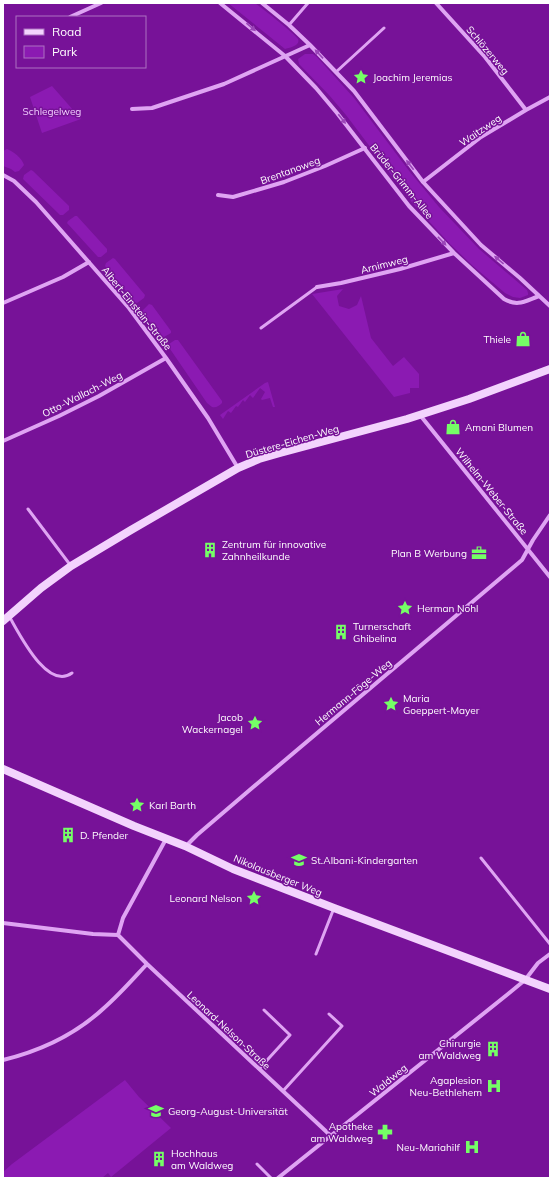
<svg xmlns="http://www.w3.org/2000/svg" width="553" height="1181" viewBox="0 0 553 1181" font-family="Mulish,sans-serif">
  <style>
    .green { fill: #8b1ab2 }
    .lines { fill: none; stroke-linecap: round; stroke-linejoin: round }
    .lane { stroke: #dfa4f3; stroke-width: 3 }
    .street { stroke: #dfa4f3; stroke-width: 4 }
    .secondary { stroke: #f3d3fd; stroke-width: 8 }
    .oneway { fill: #9b45b8 }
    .labels { text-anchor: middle; stroke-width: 3; stroke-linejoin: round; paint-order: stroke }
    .street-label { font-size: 10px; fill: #fff; stroke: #771298 }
    .poi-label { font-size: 10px; fill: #fff; stroke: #771298; text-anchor: start }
    .park-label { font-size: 10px; fill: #f0ccfd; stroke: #771298 }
  </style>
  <rect width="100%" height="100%" fill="#771298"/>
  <path class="green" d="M228,3c6,0 23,-2 28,1 5,3 40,31 42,35 3,7 -9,9 -13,10z
    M305,54h8l4,3 37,41 56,74 29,35 40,42 48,41 1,3v2l-8,3 -7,-1 -8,-4 -32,-27 -23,-22 -36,-39 -68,-90 -17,-20 -30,-31 -1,-5z
    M52,86l29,33 -39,14 -12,-36z
    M7,149c7,3 15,9 17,16l-5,6 -4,1 -4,-3 -8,-3v-15z
    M31,170l2,1 36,35v4l-6,5h-3l-37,-36 1,-4z
    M75,216h2l30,33v3l-6,5h-3l-31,-34 1,-2z
    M113,258l2,1 30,36 -1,3 -7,5 -2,-1 -30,-36 1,-3z
    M343,289l-6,7 2,10 10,3 8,-4 4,-9 10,42 22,28 11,-9 15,17v14h-9v5l-16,4 -82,-103z
    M149,304l3,1 19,26v2l-7,4h-3l-19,-26z
    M175,340h3l44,61v2c-3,3 -6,5 -10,4l-5,-4 -39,-57 1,-2z
    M268,382l7,25h-2l-3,-9 -8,2 -1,-1 4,-7 -5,-4 -7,10 -3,-3 -5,7 -2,-2 -5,7 -2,-1 -5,7 -3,-2 -5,8 -3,-4 45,-32z
    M125,1080l14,17 32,31 -60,49 -3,-4 -6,5h-99v-6l9,-8z"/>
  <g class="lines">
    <path class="lane" d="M289,25l19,-22
      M336,72l48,-44
      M261,328l56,-41
      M28,509l43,57
      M9,616c10,17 38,75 63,57
      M481,858l69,86
      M316,954l18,-46
      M259,1069l31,-34 -26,-25
      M283,1091l59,-65 -13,-12
      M257,1164l14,14"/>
    <path class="street" d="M220,3l65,53 31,32 21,25 72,93 45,47 50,46c14,8 21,2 35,-3
      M262,3l27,22 21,20 44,46 69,91 58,63 39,33 30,28
      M436,3l49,54 41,53
      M70,17l31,-14
      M132,109l20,-1 72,-24 86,-39
      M3,175l11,6 22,21 93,106 37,50 42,60 30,50
      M423,182l58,-45 45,-27 24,-13
      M218,195l15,2 51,-15 41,-16 40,-18
      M317,287l24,-4 59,-14 54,-16
      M3,303l60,-26 26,-15
      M420,415l130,162
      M3,441l56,-25 40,-20 67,-38
      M186,846l11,-11 48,-41 277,-234 11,-20 17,-25
      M3,923l90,11 25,1 29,29 184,172
      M118,935l5,-17 43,-79
      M3,1060c37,-9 73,-26 101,-52 15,-13 29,-29 43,-44
      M278,1178l230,-184 17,-14 13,-17 12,-9"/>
    <path class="secondary" d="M3,621l38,-33 30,-22 60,-36 107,-62 21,-9 21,-6 127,-34 62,-20 81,-30
      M3,769l131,57 51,20 48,23 101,39 216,81"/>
  </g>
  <defs><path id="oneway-solid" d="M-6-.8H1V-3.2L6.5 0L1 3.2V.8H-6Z"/></defs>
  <g class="oneway">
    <use href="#oneway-solid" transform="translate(251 27) rotate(40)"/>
    <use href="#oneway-solid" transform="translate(319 54) rotate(-133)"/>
    <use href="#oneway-solid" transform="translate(342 119) rotate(52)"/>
    <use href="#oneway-solid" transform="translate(410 165) rotate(-127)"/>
    <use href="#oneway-solid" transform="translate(442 241) rotate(46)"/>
    <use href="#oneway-solid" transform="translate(499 260) rotate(-140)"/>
  </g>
  <defs>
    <g id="sight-bare" transform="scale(1.2)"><path d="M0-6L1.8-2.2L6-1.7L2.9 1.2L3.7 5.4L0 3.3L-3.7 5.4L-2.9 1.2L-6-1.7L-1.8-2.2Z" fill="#75ff66" stroke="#771298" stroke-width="2.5" paint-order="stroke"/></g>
    <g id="shop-bare" transform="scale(1.2)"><path d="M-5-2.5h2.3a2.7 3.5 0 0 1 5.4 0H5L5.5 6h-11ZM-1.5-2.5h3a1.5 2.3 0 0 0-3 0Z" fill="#75ff66" stroke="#771298" stroke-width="2.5" paint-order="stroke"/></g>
    <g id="building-bare" transform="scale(1.2)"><path d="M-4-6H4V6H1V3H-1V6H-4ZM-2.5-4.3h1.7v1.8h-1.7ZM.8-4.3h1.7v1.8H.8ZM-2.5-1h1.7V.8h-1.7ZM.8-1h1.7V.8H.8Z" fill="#75ff66" stroke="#771298" stroke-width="2.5" paint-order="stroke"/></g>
    <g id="office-bare" transform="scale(1.2)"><path d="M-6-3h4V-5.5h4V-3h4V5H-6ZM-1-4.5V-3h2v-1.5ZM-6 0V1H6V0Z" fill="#75ff66" stroke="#771298" stroke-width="2.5" paint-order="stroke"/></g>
    <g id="school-bare" transform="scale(1.2)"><path d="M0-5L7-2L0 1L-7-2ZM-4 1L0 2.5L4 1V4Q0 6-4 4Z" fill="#75ff66" stroke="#771298" stroke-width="2.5" paint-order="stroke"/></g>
    <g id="hospital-bare" transform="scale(1.2)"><path d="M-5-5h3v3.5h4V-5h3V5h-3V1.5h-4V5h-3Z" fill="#75ff66" stroke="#771298" stroke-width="2.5" paint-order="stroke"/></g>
    <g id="university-bare" transform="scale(1.2)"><path d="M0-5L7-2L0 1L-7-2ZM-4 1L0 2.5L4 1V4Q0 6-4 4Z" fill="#75ff66" stroke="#771298" stroke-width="2.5" paint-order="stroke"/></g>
    <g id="pharmacy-bare" transform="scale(1.2)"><path d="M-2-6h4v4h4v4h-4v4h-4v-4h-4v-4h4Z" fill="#75ff66" stroke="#771298" stroke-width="2.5" paint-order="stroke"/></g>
  </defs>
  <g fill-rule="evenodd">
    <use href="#sight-bare" x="361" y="77"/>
    <use href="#shop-bare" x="523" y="339"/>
    <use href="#shop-bare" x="453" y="427"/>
    <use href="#building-bare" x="210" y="550"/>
    <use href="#office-bare" x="479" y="553"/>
    <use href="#sight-bare" x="405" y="608"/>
    <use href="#building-bare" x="341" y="632"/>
    <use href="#sight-bare" x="391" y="704"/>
    <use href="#sight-bare" x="255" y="723"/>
    <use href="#sight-bare" x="137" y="805"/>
    <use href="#building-bare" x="68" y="835"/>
    <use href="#school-bare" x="299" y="860"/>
    <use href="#sight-bare" x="254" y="898"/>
    <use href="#building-bare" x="493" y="1049"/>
    <use href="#hospital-bare" x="494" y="1086"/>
    <use href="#university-bare" x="156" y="1111"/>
    <use href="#pharmacy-bare" x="385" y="1132"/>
    <use href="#hospital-bare" x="472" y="1147"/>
    <use href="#building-bare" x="159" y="1159"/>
  </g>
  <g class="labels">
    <g class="street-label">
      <text transform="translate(488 50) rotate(50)" y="4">Schlözerweg</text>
      <text transform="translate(480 130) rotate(-34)" y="4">Waitzweg</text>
      <text transform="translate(290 170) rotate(-20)" y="4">Brentanoweg</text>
      <text transform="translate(402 181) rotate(51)" y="4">Brüder-Grimm-Allee</text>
      <text transform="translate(384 264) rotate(-14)" y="4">Arnimweg</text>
      <text transform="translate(137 308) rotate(51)" y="4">Albert-Einstein-Straße</text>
      <text transform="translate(82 394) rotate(-27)" y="4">Otto-Wallach-Weg</text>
      <text transform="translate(292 441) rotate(-16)" y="4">Düstere-Eichen-Weg</text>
      <text transform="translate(492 491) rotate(51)" y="4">Wilhelm-Weber-Straße</text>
      <text transform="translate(353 692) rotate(-40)" y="4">Hermann-Föge-Weg</text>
      <text transform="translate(278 875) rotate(22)" y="4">Nikolausberger Weg</text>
      <text transform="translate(229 1030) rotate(43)" y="4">Leonard-Nelson-Straße</text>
      <text transform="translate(388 1080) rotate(-39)" y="4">Waldweg</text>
    </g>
    <g class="poi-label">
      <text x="373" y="81">Joachim Jeremias</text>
      <text x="511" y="343" text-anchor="end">Thiele</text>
      <text x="465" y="431">Amani Blumen</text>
      <text x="222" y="548">Zentrum für innovative<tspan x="222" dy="12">Zahnheilkunde</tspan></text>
      <text x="467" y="557" text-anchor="end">Plan B Werbung</text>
      <text x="417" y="612">Herman Nohl</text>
      <text x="353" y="630">Turnerschaft<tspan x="353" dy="12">Ghibelina</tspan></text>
      <text x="403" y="702">Maria<tspan x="403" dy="12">Goeppert-Mayer</tspan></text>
      <text x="243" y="721" text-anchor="end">Jacob<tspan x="243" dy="12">Wackernagel</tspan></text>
      <text x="149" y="809">Karl Barth</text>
      <text x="80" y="839">D. Pfender</text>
      <text x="311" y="864">St.Albani-Kindergarten</text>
      <text x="242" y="902" text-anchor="end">Leonard Nelson</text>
      <text x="481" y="1047" text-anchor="end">Chirurgie<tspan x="481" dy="12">am Waldweg</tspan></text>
      <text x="482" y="1084" text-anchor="end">Agaplesion<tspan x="482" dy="12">Neu-Bethlehem</tspan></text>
      <text x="168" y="1115">Georg-August-Universität</text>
      <text x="373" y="1130" text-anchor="end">Apotheke<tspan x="373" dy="12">am Waldweg</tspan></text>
      <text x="460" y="1151" text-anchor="end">Neu-Mariahilf</text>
      <text x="171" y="1157">Hochhaus<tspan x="171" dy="12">am Waldweg</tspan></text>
    </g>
    <g class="park-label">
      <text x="52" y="115">Schlegelweg</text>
    </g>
  </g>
  <rect width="553" height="1181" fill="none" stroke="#ffffff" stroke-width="8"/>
  <rect x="16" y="16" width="130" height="52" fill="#771298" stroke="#ad71c1"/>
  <rect x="24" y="29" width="20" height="6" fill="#f3d3fd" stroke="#ad71c1"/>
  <text x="52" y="36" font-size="12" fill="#ffffff">Road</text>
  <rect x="24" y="46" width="20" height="12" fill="#8b1ab2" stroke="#ad71c1"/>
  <text x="52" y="56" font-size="12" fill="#ffffff">Park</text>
</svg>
